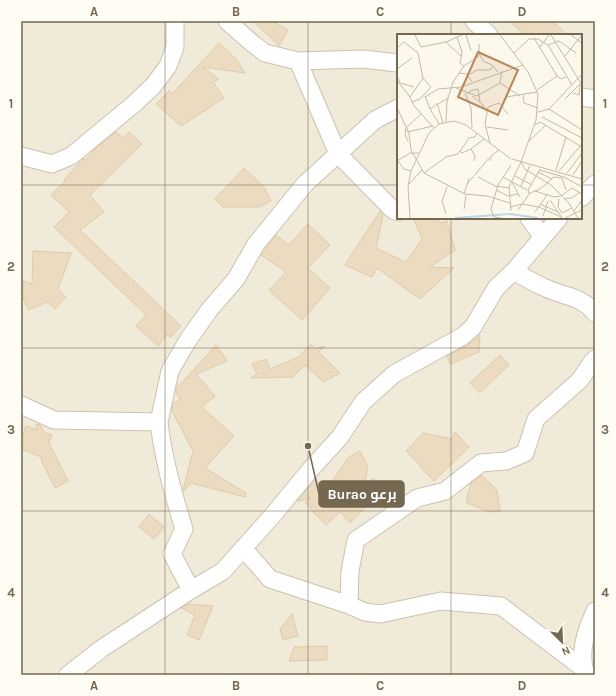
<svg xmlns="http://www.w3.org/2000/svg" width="616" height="696" viewBox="0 0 616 696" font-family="Karla,Cairo,sans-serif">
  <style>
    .residential { fill: #f0ebd8; fill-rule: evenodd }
    .building { fill: #ebdbc1; stroke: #e1cba7 }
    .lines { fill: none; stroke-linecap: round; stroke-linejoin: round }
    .minor-casing { stroke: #ccc2af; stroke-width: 19 }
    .minor { stroke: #fff; stroke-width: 17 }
    .grid { fill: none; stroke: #766750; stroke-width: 1; stroke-opacity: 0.55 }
    .inset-river { fill: none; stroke: #c1d7e5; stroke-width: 2 }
    .inset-road { fill: none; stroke: #c2bba9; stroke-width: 1 }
    .view { fill: #b98657; fill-opacity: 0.15; stroke: #b98657; stroke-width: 2 }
    .inset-edge { fill: none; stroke: #766750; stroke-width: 2 }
    .leader { fill: none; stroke: #766750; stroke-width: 1.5 }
    .callout-dot { fill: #766750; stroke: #fefcf3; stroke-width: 1.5 }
    .callout { fill: #766750; stroke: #766750; stroke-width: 1.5 }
    .callout-label { font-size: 14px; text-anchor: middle; font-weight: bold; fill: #fff }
    .neatline { fill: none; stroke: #766750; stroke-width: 1.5 }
    .grid-label { font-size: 13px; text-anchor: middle; font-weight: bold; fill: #766750 }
  </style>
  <rect width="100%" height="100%" fill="#fcf9ec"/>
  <path class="residential" d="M21,21h574v654h-574zM398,35h183v183h-183z"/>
  <path class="building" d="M253,21h19l16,9 -9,16z
    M509,21h44l14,14h-42z
    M219,43l18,17 8,13 -42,-6 16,12 -6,3 11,16 -43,28 -25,-22 13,-13 3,3z
    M116,132l7,6 6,-6 13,12 -52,51 14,17 -24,18 101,96 -11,12 -3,-4 -9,12 -22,-20 10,-11 -92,-88 15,-15 -18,-17 14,-14 -1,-1 17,-19 2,-2 2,1 10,-11z
    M244,168l20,19 7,14 -12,6h-36l-8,-8z
    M380,211l3,4 -7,33 30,14 16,-23 -9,-21h25l2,5 7,-2 8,29 -25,17 24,1 -34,31 -43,-31 -5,9 -27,-12z
    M308,224l22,21 -22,23 22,20 -28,32 -33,-30 17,-18 -25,-17 15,-20 13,10z
    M33,251l38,2 -13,36 8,8 -11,12 -8,-7 -19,8 -7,-17v-13l11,4z
    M480,335l-1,17 -29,12 -3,-8 21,-11z
    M311,344l5,5 8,-3v1l-5,5 21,21 -17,9 -18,-17 -12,12 -42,1 6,-4 -5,-10 14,-5 4,10 28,-12z
    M216,345l11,16 -31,13 19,22 -13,11 32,29 -29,32 41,25 -1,4 -54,-14 -8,9v-2l10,-39 -21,-40 1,-8 7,-4 -4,-6v-4z
    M500,355l9,10 -29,28 -10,-10z
    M36,424l4,1 4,7 8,3 -3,8 19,38 -13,7 -13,-26 -1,-5 -20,-8v-9l5,-14 11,4z
    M455,432l14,15 -35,34 -14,-14 1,-1 -15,-15 17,-18 29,6z
    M360,451l8,16 -4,19 9,-8 11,10 -34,35 -10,-11 -14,13 -16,-16 1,-2 -6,-4 6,-5 -14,3 19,-22 9,12 24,-34z
    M482,475l15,15 3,21 -10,1 -23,-9v-6l4,-14z
    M149,514l15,13 -10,12 -15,-12z
    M188,604l25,2 -14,34 -12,-5 8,-20 -14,-7z
    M292,614l6,22 -15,4 -3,-11z
    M327,646v14l-38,1 5,-14z"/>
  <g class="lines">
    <g class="minor-casing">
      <path id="minor" d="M227,21l25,22 13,10 33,8 65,-2 35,4
        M474,21l15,14
        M298,61l40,93 55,56 5,2
        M581,97l14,2
        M21,156l31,8 19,-8 63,-52 19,-18 15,-20 7,-19v-26
        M581,198l14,-14
        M529,218l13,18
        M514,271c11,7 22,13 34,18 18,8 33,7 47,24
        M21,405l33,15 105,2c4,36 14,72 25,107l-12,25 19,36
        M159,422l11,-51 18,-31 22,-31 26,-30 20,-35 49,-60 70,-64 23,-12
        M243,548l27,31 79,26 16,7 15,2 61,-13 60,5 83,63
        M349,605l1,-34 6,-31 61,-42 28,-7 36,-28 25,-2 19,-8 11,-34 44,-39 12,-18 3,-3
        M68,675l33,-26 90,-59 32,-19 50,-56 37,-45 30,-33 23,-35 31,-28 69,-38 10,-9 23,-39 18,-17 45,-53
        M586,675c-8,-22 0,-44 9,-64"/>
    </g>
    <use href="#minor" class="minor"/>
  </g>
  <path class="grid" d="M165,21v654M308,21v654M451,21v14M21,185h377M581,185h14M451,218v457M21,348h574M21,511h574"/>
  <g transform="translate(397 34)">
    <rect width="185" height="185" fill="#fcf9ec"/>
    <path class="inset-river" d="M58,184l55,-4 28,4"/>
    <path class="inset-road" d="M18,1l6,12 25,-5 16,-7M69,1l5,16M103,1l28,37 10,22 -2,26 -15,42M154,1l31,50M174,1l11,8M60,3l5,15 -2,11 4,3M137,4l23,38 4,3 5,-2M49,8l16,15M151,11l11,-4 17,12M143,13l9,-12M0,14l7,-6 14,11 5,25 -13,19M117,19l15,-14h9l10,6 24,40M83,21l3,6 9,4 6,7M167,23l18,-22M0,35l15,-11M105,37l-2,12 20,13M62,39l8,1 5,8M71,41l9,-5h13l3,-4M0,42l3,7 14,4M0,47l11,13 7,13 19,21M59,54l21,8 23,-13M140,56l20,-14M68,59l6,15 1,20M176,59l6,2 1,-11M71,60l2,-3 8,-2 2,13M126,61l1,8 14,5M28,62l5,13M75,62l10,8 4,7M28,63l13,-8 23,-2 62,-22M109,63l31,-5M168,65l15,-15M15,68l8,-3 11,-12 -8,-9M40,69l6,20M0,74l12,25 2,17 13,23 41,21 22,2 23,7M152,75l33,21M141,78l11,-3 33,-35M145,83l40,21M49,88l1,-20 6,-20 11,-16 15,-10v-12M42,90l-9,-15 18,-11M138,91l5,-3 42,25M90,93l21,3M10,98l26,-6M11,107l-3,-6 1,-7 15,-14M132,107l16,-15M93,109l-5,-19 3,-17 11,-4 9,11M74,115l4,7 -1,5M63,117l2,2 9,-4 13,-10M115,125l70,20M0,126l7,9 7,2M0,127l13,-8h9M93,127l1,-5 8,-6M124,128l4,7 26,16 17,17 10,16M142,136l25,7 18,10M159,136l10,-33M162,137l23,-27M141,138l14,7M27,139l22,-16 12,-3 11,-16 6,-1 2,-4M170,139l15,-20M176,141l9,-14M118,142l17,9M81,143l19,10M106,143l24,13M115,148l8,15M71,149l21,-25M12,150l13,-14M100,152l12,2M124,152l9,-21M99,156l12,6 10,-2M138,157l19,6 7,-1 11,-8 10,6M67,160l5,-16M132,160l-1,-4 12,-21M162,165l-1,8 4,6 10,-5M167,165l8,-1 8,-6M153,166l12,18M143,170l18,8M113,173l12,-3 17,3 22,10M67,175l2,-14M121,176l12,-17 10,-4 14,-12 8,1 4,12M114,177l-2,-24 12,-25M177,177l8,-11M138,178l12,-17M49,180l-4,-13 5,-14M146,182l5,-15M13,184l-2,-32 3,-15 18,-38 10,-9 15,-3 12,4 45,34M104,184l-7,-1 -3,-8 7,-24 13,-20M168,184l17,-8"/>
    <path class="view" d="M81,18l40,18 -20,45 -40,-18z"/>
    <rect width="185" height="185" class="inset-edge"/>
  </g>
  <path class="leader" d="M308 446L319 494"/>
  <circle class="callout-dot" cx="308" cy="446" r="4"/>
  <rect class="callout" x="319" y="481" width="85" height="26" rx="4"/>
  <g class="callout-label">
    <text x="362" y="499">Burao برعو</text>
  </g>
  <rect width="616" height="696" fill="none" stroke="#fefcf3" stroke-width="44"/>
  <g transform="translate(562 642) rotate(156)" stroke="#fefcf3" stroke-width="3" paint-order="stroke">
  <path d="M0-3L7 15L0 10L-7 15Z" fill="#766750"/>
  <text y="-6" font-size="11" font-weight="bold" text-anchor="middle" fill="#766750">N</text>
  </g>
  <rect x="22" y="22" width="572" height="652" class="neatline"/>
  <g class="grid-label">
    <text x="94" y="16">A</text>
    <text x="236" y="16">B</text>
    <text x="380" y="16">C</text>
    <text x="522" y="16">D</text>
    <text x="11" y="108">1</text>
    <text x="605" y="108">1</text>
    <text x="11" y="271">2</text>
    <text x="605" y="271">2</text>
    <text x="11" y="434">3</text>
    <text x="605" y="434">3</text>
    <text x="11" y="597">4</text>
    <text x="605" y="597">4</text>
    <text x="94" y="690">A</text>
    <text x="236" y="690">B</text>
    <text x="380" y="690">C</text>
    <text x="522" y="690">D</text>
  </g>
</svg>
